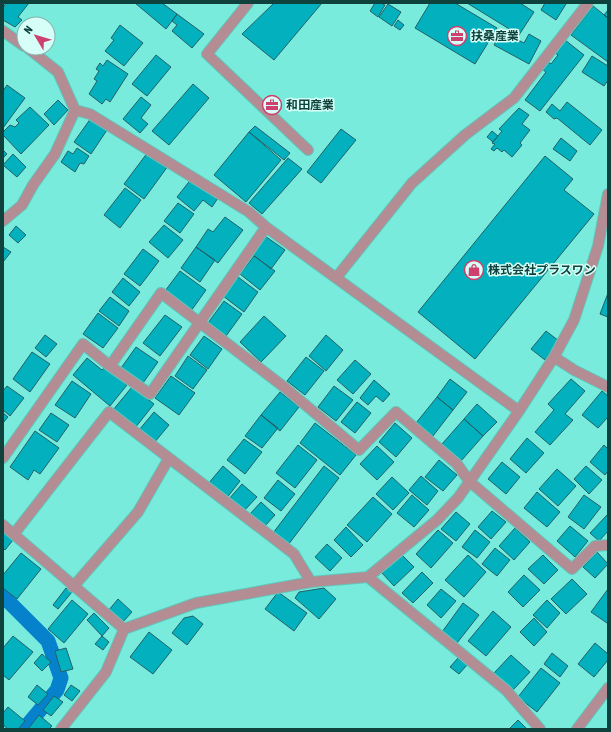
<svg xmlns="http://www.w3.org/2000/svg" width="611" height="732" viewBox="0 0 611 732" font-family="'Asap Condensed','Noto Sans JP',sans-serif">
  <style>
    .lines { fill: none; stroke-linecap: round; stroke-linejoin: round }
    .canal { stroke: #0682cd; stroke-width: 15 }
    .building { fill: #03b0be; stroke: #226168 }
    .street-casing { stroke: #62c6ba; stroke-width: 12 }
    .street { stroke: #b38c94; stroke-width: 10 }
    .labels { text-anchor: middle; stroke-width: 3; stroke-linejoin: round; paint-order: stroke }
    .poi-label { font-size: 12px; font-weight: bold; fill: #0f423d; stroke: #d6fff8; text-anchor: start }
  </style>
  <rect width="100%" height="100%" fill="#79ebdd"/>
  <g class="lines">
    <path class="canal" d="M3,596l45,45 13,37 -4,12 -33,39"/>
  </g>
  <path class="building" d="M6,3h23l-11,14 4,3 -7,7 -12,-7v-12z
    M135,3h27l15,11 -11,15z
    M274,3h48l-48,57 -32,-26z
    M375,3h6l4,2 -7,12 -8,-6z
    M430,3h25l42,25 -22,36 -60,-36z
    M467,3h53l14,9 -15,23z
    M545,3h19l2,1 -10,16 -15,-10z
    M388,4l13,8 -9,14 -13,-9z
    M593,6l15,12v44l-37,-27z
    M608,10v8l-4,-3z
    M177,14l27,20 -12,14 -20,-17 5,-6 -5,-4z
    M398,20l6,5 -4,5 -6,-4z
    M120,25l23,18 -19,23 -19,-15 9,-11 -3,-2z
    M501,31l23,12 5,-9 12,7 -12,23 -35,-19z
    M565,40l19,15 -44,56 -15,-11 21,-28 -4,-3 5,-8 4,3 7,-9 -3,-2z
    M156,55l15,12 -24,29 -15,-12z
    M592,56l16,10v14l-4,6 -22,-14z
    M107,60l21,14 -18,28 -4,-3 -4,5 -13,-10 8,-13 -3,-2 5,-8 -3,-2 4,-6 3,3z
    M193,84l16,14 -40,47 -17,-14z
    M7,85l18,13 -22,30v-37z
    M141,97l10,8 -10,13 7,6 -8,9 -17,-14z
    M58,100l10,10 -14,15 -10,-11z
    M567,102l35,28 -12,15 -33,-27 -3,1 -8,-7 6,-8 8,7z
    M30,107l19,18 -28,29 -18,-19v-3l7,-7 5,2 4,-4 -3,-3z
    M519,108l10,7 -7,9 8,6 -10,13 2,2 -10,12 -8,-7 -2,2 -5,-4 -3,3 -3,-2 4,-5 -3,-1 10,-12 -3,-2z
    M91,118l16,12 -16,24 -17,-12z
    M255,126l35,27 -6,7 -35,-28z
    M341,129l15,11 -35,43 -14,-11z
    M492,131l6,5 -5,6 -6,-5z
    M249,132l32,28 -35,42 -32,-27z
    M561,138l16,13 -7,10 -17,-12z
    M77,148l12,8 -5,8 -4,-1 -5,9 -14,-10 7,-11 5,3z
    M3,150l4,4 -4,4z
    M148,152l20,14 -24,33 -20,-15z
    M13,154l13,13 -9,10 -14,-12z
    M545,156l28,23 -9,11 30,24 -119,145 -57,-47z
    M288,158l14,11 -40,45 -13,-11z
    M192,178l26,20 -6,9 -9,-7 -9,11 -17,-14z
    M125,188l16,12 -21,28 -16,-13z
    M178,203l16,11 -14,19 -16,-12z
    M225,217l18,13 -25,33 -22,-16 12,-18 5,3z
    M164,225l19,15 -15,18 -19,-16z
    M16,226l10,9 -8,8 -9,-8z
    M265,236l20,14 -14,19 -20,-16z
    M3,247l8,5 -8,10z
    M196,247l19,13 -15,22 -19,-14z
    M143,249l16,12 -19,25 -16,-12z
    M254,256l21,15 -15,19 -20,-16z
    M180,271l26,19 -15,21 -26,-20z
    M238,277l20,15 -14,20 -21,-16z
    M123,278l17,14 -11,14 -17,-14z
    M608,293v24l-8,-3z
    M110,297l19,14 -10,15 -20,-15z
    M224,301l18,13 -16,22 -18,-13z
    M98,313l20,15 -15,20 -20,-14z
    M165,315l17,12 -22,29 -17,-13z
    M264,316l22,20 -25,26 -21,-20z
    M546,331l13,10 -14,19 -14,-11z
    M45,335l12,9 -11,13 -11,-9z
    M326,335l17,15 -17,21 -17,-15z
    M204,336l18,13 -14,20 -18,-14z
    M136,347l22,15 -15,21 -22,-15z
    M32,352l18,12 -20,28 -17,-13z
    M188,356l19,14 -14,19 -18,-13z
    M306,357l18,14 -19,24 -18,-14z
    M87,358l15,12 3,-3 22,18 -17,21 -37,-31z
    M355,360l16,14 -18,20 -16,-14z
    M171,376l24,17 -16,22 -24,-17z
    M450,379l17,13 -14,18 -16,-13z
    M571,379l14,12 -20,23 8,6 -23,25 -15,-13 19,-22 -6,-6z
    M374,380l16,14 -7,8 -7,-6 -8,9 -8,-7z
    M72,381l19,13 -16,24 -20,-13z
    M7,386l17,12 -14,18 -7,-6v-19z
    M334,386l19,14 -17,21 -18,-14z
    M132,387l22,17 -19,24 -22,-18z
    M602,391l6,5v21l-10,11 -16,-13z
    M280,392l19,15 -19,24 -19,-16z
    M437,397l16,13 -20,26 -17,-13z
    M357,402l14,11 -16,20 -14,-11z
    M477,404l20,18 -14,14 -19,-17z
    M154,412l15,13 -15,18 -15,-13z
    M3,413l5,4 -5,6z
    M51,413l18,12 -12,17 -18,-12z
    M261,415l17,13 -16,20 -17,-12z
    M464,419l19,17 -22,25 -19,-17z
    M315,423l41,32 -16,20 -40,-32z
    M395,423l17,15 -16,19 -17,-15z
    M35,431l24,17 -19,26 -6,-4 -6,10 -18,-13z
    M527,438l17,15 -18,20 -16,-14z
    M244,439l18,13 -17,22 -18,-14z
    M298,445l19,15 -22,28 -19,-15z
    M604,445l4,4v22l-3,4 -15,-13z
    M377,446l17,16 -17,18 -17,-16z
    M439,460l18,15 -14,16 -18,-14z
    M502,462l18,15 -14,17 -18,-15z
    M223,466l17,15 -14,18 -18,-15z
    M324,466l15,12 -51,67 -15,-12z
    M586,466l16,14 -13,14 -15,-15z
    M557,469l19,17 -18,20 -19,-17z
    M421,476l17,15 -11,14 -18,-15z
    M392,477l17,16 -16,17 -17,-16z
    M278,480l17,14 -14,17 -17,-13z
    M242,484l15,13 -15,16 -14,-13z
    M537,492l23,20 -13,15 -23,-19z
    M412,495l17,15 -15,17 -17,-14z
    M584,495l17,12 -17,22 -16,-12z
    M373,497l19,17 -25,28 -20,-17z
    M261,502l14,13 -12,13 -14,-13z
    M492,511l14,11 -15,17 -13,-12z
    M456,512l14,12 -14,17 -15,-12z
    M608,514v17l-9,10 -9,-8z
    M570,526l18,15 -13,16 -18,-16z
    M346,527l17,18 -12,12 -17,-17z
    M515,528l15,14 -16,18 -15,-14z
    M438,530l15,13 -22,25 -15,-14z
    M475,530l15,12 -13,16 -15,-11z
    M3,532l10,8 -8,10 -2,-2z
    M327,544l15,14 -12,13 -15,-14z
    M495,548l15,12 -13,16 -15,-12z
    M597,552l11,12 -13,14 -12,-11z
    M21,553l20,16 -24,30 -14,-11v-13z
    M402,555l12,12 -20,19 -12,-13z
    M468,555l18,17 -22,25 -19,-17z
    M543,555l15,15 -14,14 -16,-15z
    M422,572l11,11 -20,20 -11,-10z
    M524,575l16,15 -17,17 -15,-15z
    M572,579l15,15 -21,20 -15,-15z
    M66,588l6,4 -14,17 -5,-4z
    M324,588l12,11 -17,20 -24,-21 4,-6z
    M441,589l15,12 -15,17 -14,-13z
    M608,589v33l-1,1 -16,-11z
    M278,592l29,21 -13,18 -29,-22z
    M118,599l14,13 -10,11 -14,-12z
    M72,600l16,14 -24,29 -16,-14z
    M547,600l13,13 -13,15 -14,-13z
    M463,603l16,12 -22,28 -15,-11z
    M493,611l18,16 -25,29 -18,-15z
    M94,613l15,15 -7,8 -15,-16z
    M193,616l10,8 -16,21 -15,-12 12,-15z
    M534,618l13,14 -13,14 -14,-14z
    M149,632l23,18 -19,24 -23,-17z
    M13,636l20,16 -24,28 -6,-5v-27z
    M102,636l7,6 -6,8 -8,-6z
    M595,643l13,11v6l-14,17 -16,-13z
    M66,648l7,21 -12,3 -6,-21z
    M552,653l16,13 -8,11 -16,-13z
    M42,654l9,8 -9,9 -8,-8z
    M511,655l19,17 -18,19 -18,-18z
    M458,658l9,7 -8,9 -9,-7z
    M541,668l19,15 -23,29 -19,-15z
    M37,685l11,9 -10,11 -10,-8z
    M71,685l9,6 -8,10 -8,-6z
    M54,696l9,6 -12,14 -8,-6z
    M8,707l17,14 -7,8h-10l-5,-4v-12z
    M39,715l13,11 -3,3h-21z
    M518,720l9,9h-18z"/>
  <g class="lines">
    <g class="street-casing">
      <path id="street" d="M248,3l-41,51 101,96
        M3,31l21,15
        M28,48l30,24 17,38 15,4 159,98 17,15 253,184
        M3,221l19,-16 11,-20 22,-31 20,-44
        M336,278l76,-95 53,-48 49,-37 74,-95
        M554,357l20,13 34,17
        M110,366l51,-73 123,94 75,63 37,-38 61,52 12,17 103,88 23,-23 13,-1
        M3,458l80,-114 27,22 40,28 116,-167
        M3,525l121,104
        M14,534l95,-122 185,142 17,28
        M73,587l65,-75 31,-54
        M124,629l72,-26 115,-21 57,-5
        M61,729l45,-57 18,-43
        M540,729l-34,-39 -138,-113 69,-57 21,-22 61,-87 35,-54 20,-37 24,-74 10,-52
        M577,729l31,-41"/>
    </g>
    <use href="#street" class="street"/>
  </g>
  <defs>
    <g id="office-ring" transform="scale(1)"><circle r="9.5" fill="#d6fff8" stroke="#ce406d" stroke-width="1.5"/><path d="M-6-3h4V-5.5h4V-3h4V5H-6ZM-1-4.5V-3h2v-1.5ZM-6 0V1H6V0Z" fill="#ce406d"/></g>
    <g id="shop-ring" transform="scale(1)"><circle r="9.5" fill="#d6fff8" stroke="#ce406d" stroke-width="1.5"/><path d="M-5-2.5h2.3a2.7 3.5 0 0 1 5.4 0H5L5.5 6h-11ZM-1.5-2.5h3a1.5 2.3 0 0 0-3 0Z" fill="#ce406d"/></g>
  </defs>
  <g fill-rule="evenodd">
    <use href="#office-ring" x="457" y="36"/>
    <use href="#office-ring" x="272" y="105"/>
    <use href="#shop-ring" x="474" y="270"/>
  </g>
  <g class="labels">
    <g class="poi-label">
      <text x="471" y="40">扶桑産業</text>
      <text x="286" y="109">和田産業</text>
      <text x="488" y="274">株式会社プラスワン</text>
    </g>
  </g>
  <rect width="611" height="732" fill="none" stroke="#0f423d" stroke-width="8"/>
  <g transform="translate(36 36) rotate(308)"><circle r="19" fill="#d6fff8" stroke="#86b3ad"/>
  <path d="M0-3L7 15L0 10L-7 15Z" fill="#ce406d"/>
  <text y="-6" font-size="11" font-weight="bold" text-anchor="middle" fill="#0f423d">N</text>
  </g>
</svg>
